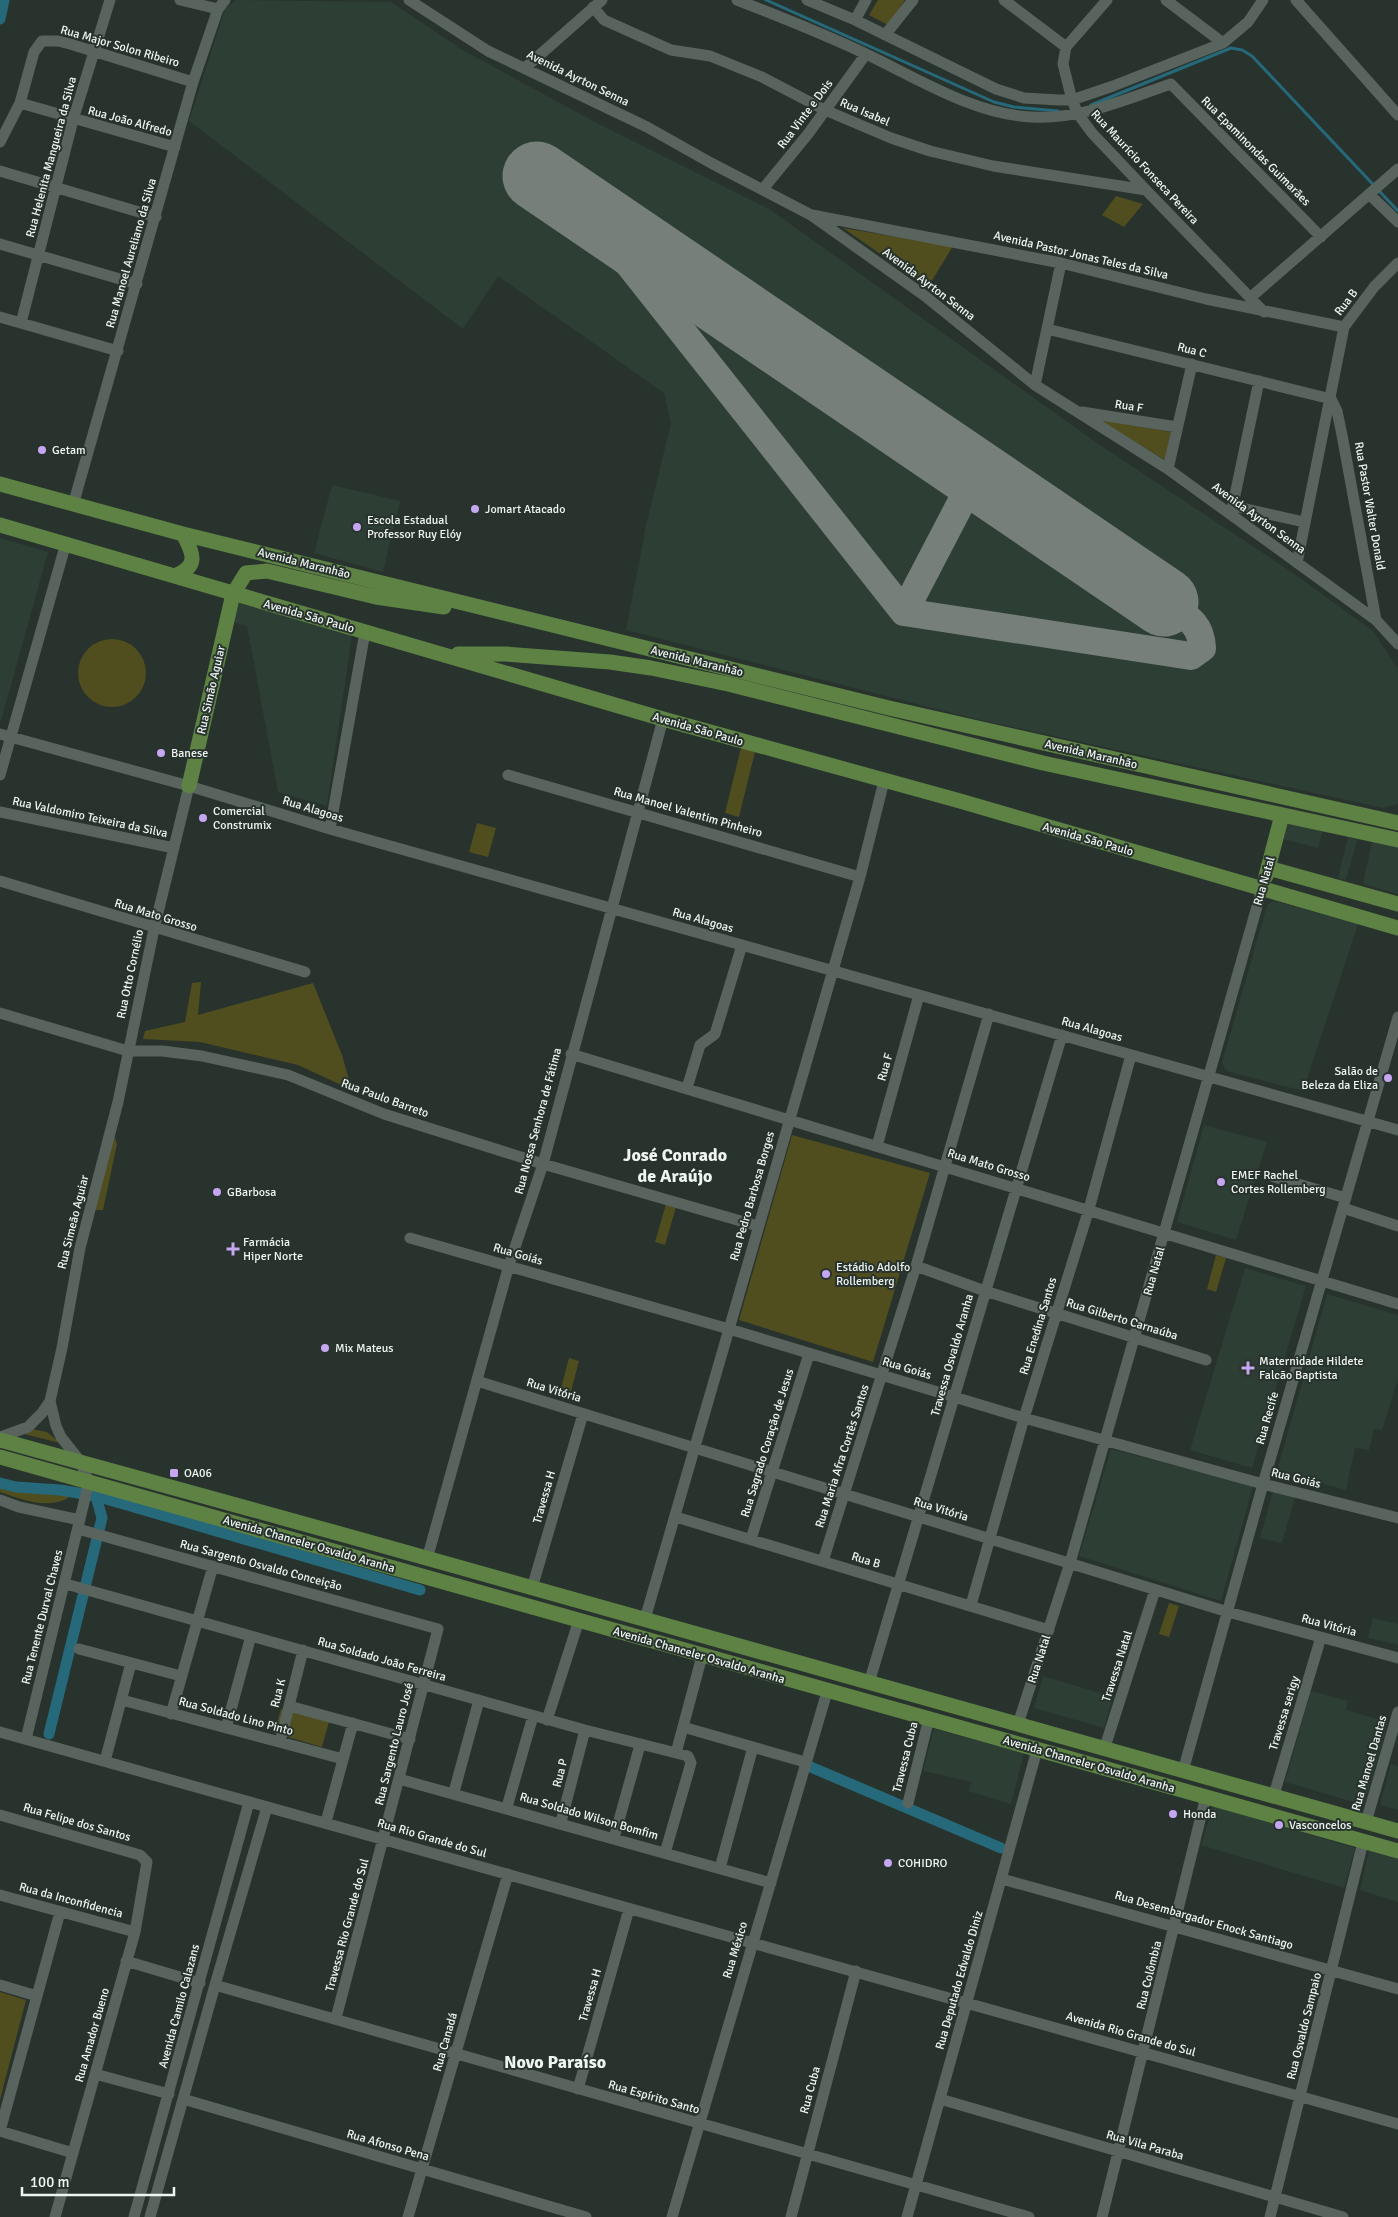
<svg xmlns="http://www.w3.org/2000/svg" width="1398" height="2217" viewBox="0 0 1398 2217" font-family="Signika,sans-serif">
  <style>
    .built { fill: #2d3e35 }
    .green { fill: #504d1e }
    .lines { fill: none; stroke-linecap: round; stroke-linejoin: round }
    .stream { stroke: #25697a; stroke-width: 3 }
    .canal { stroke: #25697a; stroke-width: 11 }
    .taxiway { stroke: #767f7a; stroke-width: 28 }
    .runway { stroke: #767f7a; stroke-width: 69 }
    .minor { stroke: #59645e; stroke-width: 11 }
    .major { stroke: #5d8244; stroke-width: 15 }
    .poi-dot { fill: #c5a7f1; stroke: #28332d; stroke-width: 2 }
    .labels { text-anchor: middle; stroke-width: 4; stroke-linejoin: round; paint-order: stroke }
    .street-label { font-size: 12px; fill: #eff6f2; stroke: #28332d }
    .poi-label { font-size: 12px; fill: #eff6f2; stroke: #28332d; text-anchor: start }
    .district-label { font-size: 18px; font-weight: bold; fill: #eff6f2; stroke: #28332d }
  </style>
  <rect width="100%" height="100%" fill="#28332d"/>
  <path class="built" d="M236,0l155,2 70,47 132,72 176,88 325,232 199,132 80,58 25,38v135l-15,4 -407,-89 -350,-89 20,-104 25,-103 -7,-30 -166,-117 -35,53 -274,-208 36,-112z
    M332,485l68,16 -17,71 -69,-19z
    M0,538l48,14 -47,169 -1,-1z
    M235,602l117,33 -25,171 -49,-14 -31,-166 -15,-4z
    M1286,822l37,8 -5,18 -35,-9z
    M1348,837l9,3 -11,40 -8,-2z
    M1373,838l25,6v50l-35,-10z
    M1274,901l84,23 -55,167 -77,-20 -4,-8 45,-158z
    M1204,1125l63,17 -31,98 -59,-18z
    M1245,1268l61,18 -54,182 -62,-18z
    M1327,1294l71,21v64l-16,51 -8,-1 -5,21 -14,-2 -9,42 -69,-19z
    M1111,1449l142,37 -32,115 -142,-45z
    M1273,1492l22,5 -13,46 -22,-5z
    M1373,1618l25,6v21l-30,-7z
    M1043,1676l70,21 -9,31 -70,-20z
    M1311,1691l37,10 -2,9 42,12 -24,83 -79,-23z
    M934,1729l90,24 -13,51 -43,-13 4,-9 -49,-11z
    M1391,1764l7,2v44l-18,-5z
    M1213,1806l142,42 -11,40 -143,-43z
    M1369,1851l29,8v43l-38,-12z"/>
  <path class="green" d="M878,0h27l-17,25 -19,-10z
    M1116,196l27,8 -19,23 -22,-12z
    M843,228l110,18 -25,41z
    M1097,419l74,13 -6,28z
    M78 673a34 34 0 1 1 68 0a34 34 0 1 1-68 0Z
    M741,748l14,4 -16,65 -14,-4z
    M477,823l19,5 -8,29 -19,-5z
    M201,982l-3,33 115,-32 29,72 10,35 -54,-25 -98,-23 -57,-3 2,-8 40,-9 7,-39z
    M113,1131l4,13 -14,66h-10z
    M792,1135l138,38 -57,189 -134,-42z
    M666,1204l10,3 -11,38 -10,-3z
    M1216,1255l10,3 -10,34 -9,-3z
    M569,1358l10,3 -10,38 -10,-3z
    M32,1429l15,3 13,11 -40,-10z
    M0,1487l26,5 43,2 -1,4c-21,12 -47,1 -68,-6z
    M1169,1603l10,3 -10,31 -10,-3z
    M281,1709l48,13 -7,25 -48,-14z
    M0,1992l26,8 -26,100z"/>
  <g class="lines">
    <path class="stream" d="M766,0l228,102 20,5 44,4
      M1091,105l140,-57 11,2 10,6 146,155"/>
    <path class="canal" d="M0,19l4,-19
      M0,1483l16,4 44,3 36,6 324,94
      M49,1734l53,-216 -6,-22
      M806,1765l195,83"/>
    <path class="taxiway" d="M586,210l318,402 287,44 11,-8c-1,-27 -18,-32 -38,-46
      M904,612l72,-138"/>
    <path class="runway" d="M537,176l627,426"/>
    <path class="minor" d="M180,0l38,9
      M409,0l79,51 159,76 64,36 100,52 114,81 110,89 133,84 208,151 22,24
      M737,0c44,17 87,34 129,54 51,24 109,61 166,63 48,3 94,-18 139,-33l150,153
      M807,0l48,20 141,69 28,9 35,2h13l41,-14 110,-43 25,-21 15,-22
      M1004,0l62,47
      M1107,0l-41,47 -3,17 9,36 6,14 14,19 54,57 118,122
      M1166,0l57,43
      M1296,0l102,115
      M593,7l11,13 67,30 39,6 52,21 63,33 66,28 39,13 63,15 153,24
      M855,20l11,-20
      M885,35l28,-35
      M526,67l76,-67
      M20,103l155,44
      M0,142l20,-39 14,-51 8,-11h16l12,3 123,38
      M0,171l156,46
      M763,189l45,-55 58,-80
      M1370,195l28,27
      M812,215l249,48 145,36 138,28
      M0,244l137,40
      M1250,298l148,-129
      M0,317l118,34
      M21,323l52,-203 37,-120
      M1047,329l284,70
      M1035,385l26,-122
      M1331,399l6,12 5,24 34,185
      M1082,412l95,15
      M1168,469l24,-105
      M73,505l120,-423 25,-73 7,-9
      M1233,506l71,16
      M1231,514l28,-133
      M1297,563l47,-236 30,-40 24,-24
      M0,734l189,52 141,43 1068,301
      M0,775l66,-232
      M508,775l352,102
      M0,812l174,36
      M330,829l35,-197
      M0,881l305,91
      M0,1013l128,38h34l40,5 86,19 96,39 159,50 215,62
      M571,1054l827,250
      M687,1088l13,-43 15,-11 27,-89
      M877,1146l42,-151
      M1274,1177l72,21
      M1343,1208l55,18
      M410,1238l319,91 295,89 239,66 135,34
      M916,1266l69,25 221,69
      M477,1381l751,231 170,46
      M0,1437l28,-10 14,-14 8,-12 12,-53 18,-100 38,-146 36,-173 35,-143
      M0,1500l19,7 61,13
      M676,1517l373,113
      M78,1529l360,100 -102,389
      M751,1539l58,-185
      M427,1559l82,-294 34,-101 120,-445
      M823,1561l93,-295 73,-252
      M66,1584l519,146 103,26 3,7 -26,90
      M532,1588l51,-174
      M971,1605l53,-187 65,-209 42,-154
      M645,1619l215,-742 24,-96
      M79,1649l102,27
      M869,1683l193,-648
      M122,1700l221,59
      M289,1706l121,33
      M171,1714l42,-148
      M547,1720l32,-100
      M1018,1724l52,-161 192,-674
      M683,1727l122,35
      M226,1728l25,-92
      M0,1732l1398,392
      M26,1739l63,-257 -9,-21 -19,-24 -5,-11 -6,-25
      M280,1742l23,-92
      M1104,1750l51,-160
      M676,1753l26,-97
      M105,1761l26,-98
      M1183,1771l80,-287 135,-467
      M399,1779l372,104
      M454,1792l25,-92
      M1273,1798l48,-161
      M908,1803l21,-85
      M507,1807l26,-91
      M0,1815l140,40 7,7 -12,70 -80,285
      M326,1822l27,-99
      M561,1822l24,-92
      M1366,1822l32,-110
      M614,1838l26,-93
      M720,1868l33,-121
      M1002,1879l396,110
      M0,1895l135,37
      M126,1961l74,22
      M0,1985l37,11
      M215,1985l814,232
      M95,2074l74,20
      M578,2089l51,-180
      M183,2099l403,118
      M940,2099l403,118
      M0,2131l60,-219
      M0,2131l73,22
      M134,2217l115,-415
      M150,2217l65,-232 52,-178
      M408,2217l100,-343
      M672,2217l155,-525
      M791,2217l65,-246
      M907,2217l130,-467
      M1102,2217l104,-421
      M1270,2217l93,-375"/>
    <path class="major" d="M0,484l183,50 706,174 509,115
      M0,525l663,194 297,82 438,127
      M174,576c25,-9 20,-22 9,-42
      M458,654h47l105,8 41,6 77,16 315,79 355,77
      M189,786l44,-192 13,-21 21,-2 109,26 68,10
      M1268,868l130,36
      M1266,876l16,-61
      M0,1440c467,127 932,262 1398,391
      M0,1457l1398,394"/>
  </g>
  <g class="poi-dot">
    <circle cx="42" cy="450" r="5"/>
    <circle cx="475" cy="509" r="5"/>
    <circle cx="357" cy="527" r="5"/>
    <circle cx="161" cy="753" r="5"/>
    <circle cx="203" cy="818" r="5"/>
    <circle cx="1388" cy="1078" r="5"/>
    <circle cx="1221" cy="1182" r="5"/>
    <circle cx="217" cy="1192" r="5"/>
    <path d="M230.5 1241.5h5v5h5v5h-5v5h-5v-5h-5v-5h5z"/>
    <circle cx="826" cy="1274" r="5"/>
    <circle cx="325" cy="1348" r="5"/>
    <path d="M1245.5 1360.5h5v5h5v5h-5v5h-5v-5h-5v-5h5z"/>
    <rect x="169" y="1468" width="10" height="10" rx="2.5"/>
    <circle cx="1173" cy="1814" r="5"/>
    <circle cx="1279" cy="1825" r="5"/>
    <circle cx="888" cy="1863" r="5"/>
  </g>
  <g class="labels">
    <g class="street-label">
      <text transform="translate(120 46) rotate(16)" y="4">Rua Major Solon Ribeiro</text>
      <text transform="translate(578 78) rotate(26)" y="4">Avenida Ayrton Senna</text>
      <text transform="translate(865 112) rotate(23)" y="4">Rua Isabel</text>
      <text transform="translate(805 114) rotate(-53)" y="4">Rua Vinte e Dois</text>
      <text transform="translate(130 121) rotate(15)" y="4">Rua João Alfredo</text>
      <text transform="translate(1256 151) rotate(45)" y="4">Rua Epaminondas Guimarães</text>
      <text transform="translate(51 157) rotate(-75)" y="4">Rua Helenita Mangueira da Silva</text>
      <text transform="translate(1145 167) rotate(47)" y="4">Rua Maurício Fonseca Pereira</text>
      <text transform="translate(131 253) rotate(-74)" y="4">Rua Manoel Aureliano da Silva</text>
      <text transform="translate(1081 255) rotate(13)" y="4">Avenida Pastor Jonas Teles da Silva</text>
      <text transform="translate(929 284) rotate(37)" y="4">Avenida Ayrton Senna</text>
      <text transform="translate(1346 302) rotate(-53)" y="4">Rua B</text>
      <text transform="translate(1192 350) rotate(14)" y="4">Rua C</text>
      <text transform="translate(1129 406) rotate(9)" y="4">Rua F</text>
      <text transform="translate(1370 506) rotate(80)" y="4">Rua Pastor Walter Donald</text>
      <text transform="translate(1259 518) rotate(36)" y="4">Avenida Ayrton Senna</text>
      <text transform="translate(304 563) rotate(14)" y="4">Avenida Maranhão</text>
      <text transform="translate(309 616) rotate(16)" y="4">Avenida São Paulo</text>
      <text transform="translate(697 661) rotate(14)" y="4">Avenida Maranhão</text>
      <text transform="translate(211 690) rotate(-77)" y="4">Rua Simão Aguiar</text>
      <text transform="translate(698 729) rotate(16)" y="4">Avenida São Paulo</text>
      <text transform="translate(1091 754) rotate(13)" y="4">Avenida Maranhão</text>
      <text transform="translate(313 809) rotate(17)" y="4">Rua Alagoas</text>
      <text transform="translate(688 812) rotate(16)" y="4">Rua Manoel Valentim Pinheiro</text>
      <text transform="translate(90 817) rotate(12)" y="4">Rua Valdomiro Teixeira da Silva</text>
      <text transform="translate(1088 839) rotate(16)" y="4">Avenida São Paulo</text>
      <text transform="translate(1264 881) rotate(-74)" y="4">Rua Natal</text>
      <text transform="translate(156 915) rotate(17)" y="4">Rua Mato Grosso</text>
      <text transform="translate(703 920) rotate(16)" y="4">Rua Alagoas</text>
      <text transform="translate(130 974) rotate(-78)" y="4">Rua Otto Cornélio</text>
      <text transform="translate(1092 1029) rotate(16)" y="4">Rua Alagoas</text>
      <text transform="translate(885 1067) rotate(-74)" y="4">Rua F</text>
      <text transform="translate(385 1098) rotate(20)" y="4">Rua Paulo Barreto</text>
      <text transform="translate(538 1121) rotate(-75)" y="4">Rua Nossa Senhora de Fátima</text>
      <text transform="translate(989 1165) rotate(17)" y="4">Rua Mato Grosso</text>
      <text transform="translate(752 1196) rotate(-74)" y="4">Rua Pedro Barbosa Borges</text>
      <text transform="translate(73 1222) rotate(-76)" y="4">Rua Simeão Aguiar</text>
      <text transform="translate(518 1254) rotate(16)" y="4">Rua Goiás</text>
      <text transform="translate(1154 1271) rotate(-74)" y="4">Rua Natal</text>
      <text transform="translate(1122 1319) rotate(17)" y="4">Rua Gilberto Carnaúba</text>
      <text transform="translate(1038 1326) rotate(-73)" y="4">Rua Enedina Santos</text>
      <text transform="translate(952 1355) rotate(-74)" y="4">Travessa Osvaldo Aranha</text>
      <text transform="translate(907 1368) rotate(17)" y="4">Rua Goiás</text>
      <text transform="translate(554 1390) rotate(17)" y="4">Rua Vitória</text>
      <text transform="translate(1267 1418) rotate(-74)" y="4">Rua Recife</text>
      <text transform="translate(767 1443) rotate(-73)" y="4">Rua Sagrado Coração de Jesus</text>
      <text transform="translate(842 1456) rotate(-72)" y="4">Rua Maria Afra Cortês Santos</text>
      <text transform="translate(1296 1478) rotate(14)" y="4">Rua Goiás</text>
      <text transform="translate(544 1497) rotate(-74)" y="4">Travessa H</text>
      <text transform="translate(941 1509) rotate(17)" y="4">Rua Vitória</text>
      <text transform="translate(309 1544) rotate(16)" y="4">Avenida Chanceler Osvaldo Aranha</text>
      <text transform="translate(866 1560) rotate(17)" y="4">Rua B</text>
      <text transform="translate(261 1565) rotate(15)" y="4">Rua Sargento Osvaldo Conceição</text>
      <text transform="translate(42 1617) rotate(-76)" y="4">Rua Tenente Durval Chaves</text>
      <text transform="translate(1329 1625) rotate(15)" y="4">Rua Vitória</text>
      <text transform="translate(699 1655) rotate(16)" y="4">Avenida Chanceler Osvaldo Aranha</text>
      <text transform="translate(382 1659) rotate(16)" y="4">Rua Soldado João Ferreira</text>
      <text transform="translate(1039 1659) rotate(-72)" y="4">Rua Natal</text>
      <text transform="translate(1117 1666) rotate(-72)" y="4">Travessa Natal</text>
      <text transform="translate(278 1693) rotate(-76)" y="4">Rua K</text>
      <text transform="translate(1284 1713) rotate(-73)" y="4">Travessa serigy</text>
      <text transform="translate(236 1716) rotate(15)" y="4">Rua Soldado Lino Pinto</text>
      <text transform="translate(394 1744) rotate(-76)" y="4">Rua Sargento Lauro José</text>
      <text transform="translate(905 1757) rotate(-76)" y="4">Travessa Cuba</text>
      <text transform="translate(1369 1763) rotate(-74)" y="4">Rua Manoel Dantas</text>
      <text transform="translate(1089 1764) rotate(16)" y="4">Avenida Chanceler Osvaldo Aranha</text>
      <text transform="translate(560 1773) rotate(-76)" y="4">Rua P</text>
      <text transform="translate(589 1816) rotate(16)" y="4">Rua Soldado Wilson Bomfim</text>
      <text transform="translate(77 1822) rotate(16)" y="4">Rua Felipe dos Santos</text>
      <text transform="translate(432 1838) rotate(16)" y="4">Rua Rio Grande do Sul</text>
      <text transform="translate(71 1900) rotate(15)" y="4">Rua da Inconfidencia</text>
      <text transform="translate(1204 1920) rotate(16)" y="4">Rua Desembargador Enock Santiago</text>
      <text transform="translate(347 1925) rotate(-75)" y="4">Travessa Rio Grande do Sul</text>
      <text transform="translate(735 1950) rotate(-73)" y="4">Rua México</text>
      <text transform="translate(1149 1975) rotate(-76)" y="4">Rua Colômbia</text>
      <text transform="translate(959 1980) rotate(-74)" y="4">Rua Deputado Edvaldo Diniz</text>
      <text transform="translate(590 1995) rotate(-74)" y="4">Travessa H</text>
      <text transform="translate(179 2006) rotate(-75)" y="4">Avenida Camilo Calazans</text>
      <text transform="translate(1304 2026) rotate(-76)" y="4">Rua Osvaldo Sampaio</text>
      <text transform="translate(1131 2034) rotate(16)" y="4">Avenida Rio Grande do Sul</text>
      <text transform="translate(92 2035) rotate(-74)" y="4">Rua Amador Bueno</text>
      <text transform="translate(445 2042) rotate(-74)" y="4">Rua Canadá</text>
      <text transform="translate(810 2090) rotate(-75)" y="4">Rua Cuba</text>
      <text transform="translate(654 2097) rotate(16)" y="4">Rua Espírito Santo</text>
      <text transform="translate(388 2145) rotate(16)" y="4">Rua Afonso Pena</text>
      <text transform="translate(1145 2145) rotate(16)" y="4">Rua Vila Paraba</text>
    </g>
    <g class="poi-label">
      <text x="52" y="454">Getam</text>
      <text x="485" y="513">Jomart Atacado</text>
      <text x="367" y="524">Escola Estadual<tspan x="367" dy="14">Professor Ruy Elóy</tspan></text>
      <text x="171" y="757">Banese</text>
      <text x="213" y="815">Comercial<tspan x="213" dy="14">Construmix</tspan></text>
      <text x="1378" y="1075" text-anchor="end">Salão de<tspan x="1378" dy="14">Beleza da Eliza</tspan></text>
      <text x="1231" y="1179">EMEF Rachel<tspan x="1231" dy="14">Cortes Rollemberg</tspan></text>
      <text x="227" y="1196">GBarbosa</text>
      <text x="243" y="1246">Farmácia<tspan x="243" dy="14">Hiper Norte</tspan></text>
      <text x="836" y="1271">Estádio Adolfo<tspan x="836" dy="14">Rollemberg</tspan></text>
      <text x="335" y="1352">Mix Mateus</text>
      <text x="1259" y="1365">Maternidade Hildete<tspan x="1259" dy="14">Falcão Baptista</tspan></text>
      <text x="184" y="1477">OA06</text>
      <text x="1183" y="1818">Honda</text>
      <text x="1289" y="1829">Vasconcelos</text>
      <text x="898" y="1867">COHIDRO</text>
    </g>
    <g class="district-label">
      <text x="675" y="1161">José Conrado<tspan x="675" dy="21">de Araújo</tspan></text>
      <text x="555" y="2068">Novo Paraíso</text>
    </g>
  </g>
  <path d="M22 2187v8h152v-8" fill="none" stroke="#eff6f2" stroke-width="2.5"/>
  <text x="30" y="2187" font-size="15" fill="#eff6f2" stroke="#28332d" stroke-width="4" paint-order="stroke">100 m</text>
</svg>
